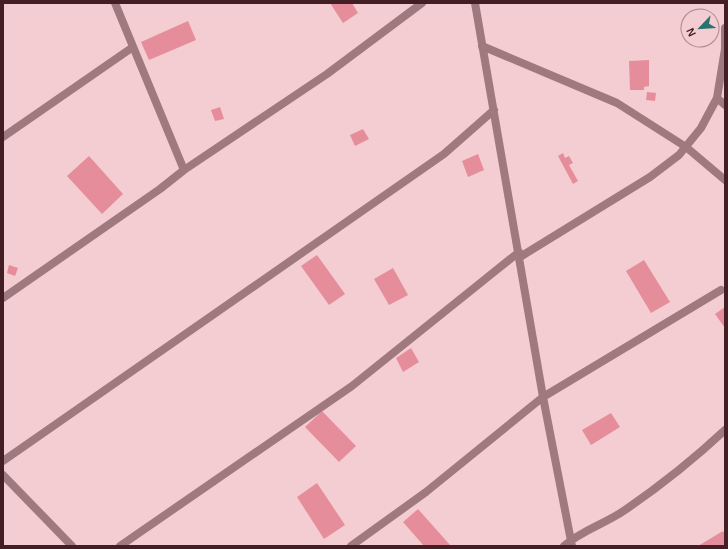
<svg xmlns="http://www.w3.org/2000/svg" width="728" height="549" viewBox="0 0 728 549" font-family="Helvetica,sans-serif">
  <style>
    .building { fill: #e68d9b }
    .lines { fill: none; stroke-linecap: round; stroke-linejoin: round }
    .minor { stroke: #a0797e; stroke-width: 8 }
  </style>
  <rect width="100%" height="100%" fill="#f3cdd1"/>
  <path class="building" d="M330,3h22l6,10 -15,10z
    M188,21l8,19 -47,20 -8,-18z
    M649,60v26l-5,1v3h-14l-1,-29z
    M647,92l9,1 -1,8 -9,-1z
    M220,107l4,12 -9,2 -4,-11z
    M363,129l6,10 -14,7 -5,-11z
    M563,153l2,5 4,-2 4,7 -4,2 9,16 -5,3 -15,-28z
    M478,154l6,16 -16,7 -6,-16z
    M89,156l34,38 -21,20 -35,-38z
    M317,255l28,39 -16,11 -28,-39z
    M644,260l26,42 -19,11 -25,-42z
    M9,265l9,3 -3,8 -8,-3z
    M393,268l15,27 -19,10 -15,-26z
    M725,307v21l-10,-14z
    M411,348l8,14 -16,10 -7,-14z
    M322,411l34,35 -17,16 -34,-35z
    M611,413l9,14 -29,18 -9,-15z
    M317,483l28,42 -21,14 -27,-42z
    M418,509l32,36 -1,1h-25l-21,-24z
    M723,531l2,3v12h-27z"/>
  <g class="lines">
    <path class="minor" d="M115,3l69,167
      M475,3l68,394 29,149
      M482,46l135,57 69,44 39,33
      M717,98l8,7
      M3,137l130,-90
      M520,257l130,-80 29,-22 22,-27 16,-30 8,-49v-21
      M3,298l157,-109 24,-19 143,-96 95,-71
      M3,461l441,-307 50,-44
      M3,475l69,71
      M120,546l232,-160 167,-134
      M351,546l75,-54 117,-95 178,-107
      M564,546c18,-16 41,-22 61,-36 35,-24 69,-51 100,-80"/>
  </g>
  <rect width="728" height="549" fill="none" stroke="#431f25" stroke-width="8"/>
  <g transform="translate(700 28) rotate(245)"><circle r="19" fill="#f3cdd1" stroke="#ad878c"/>
  <path d="M0-3L7 15L0 10L-7 15Z" fill="#29726e"/>
  <text y="-6" font-size="11" font-weight="bold" text-anchor="middle" fill="#431f25">N</text>
  </g>
</svg>
